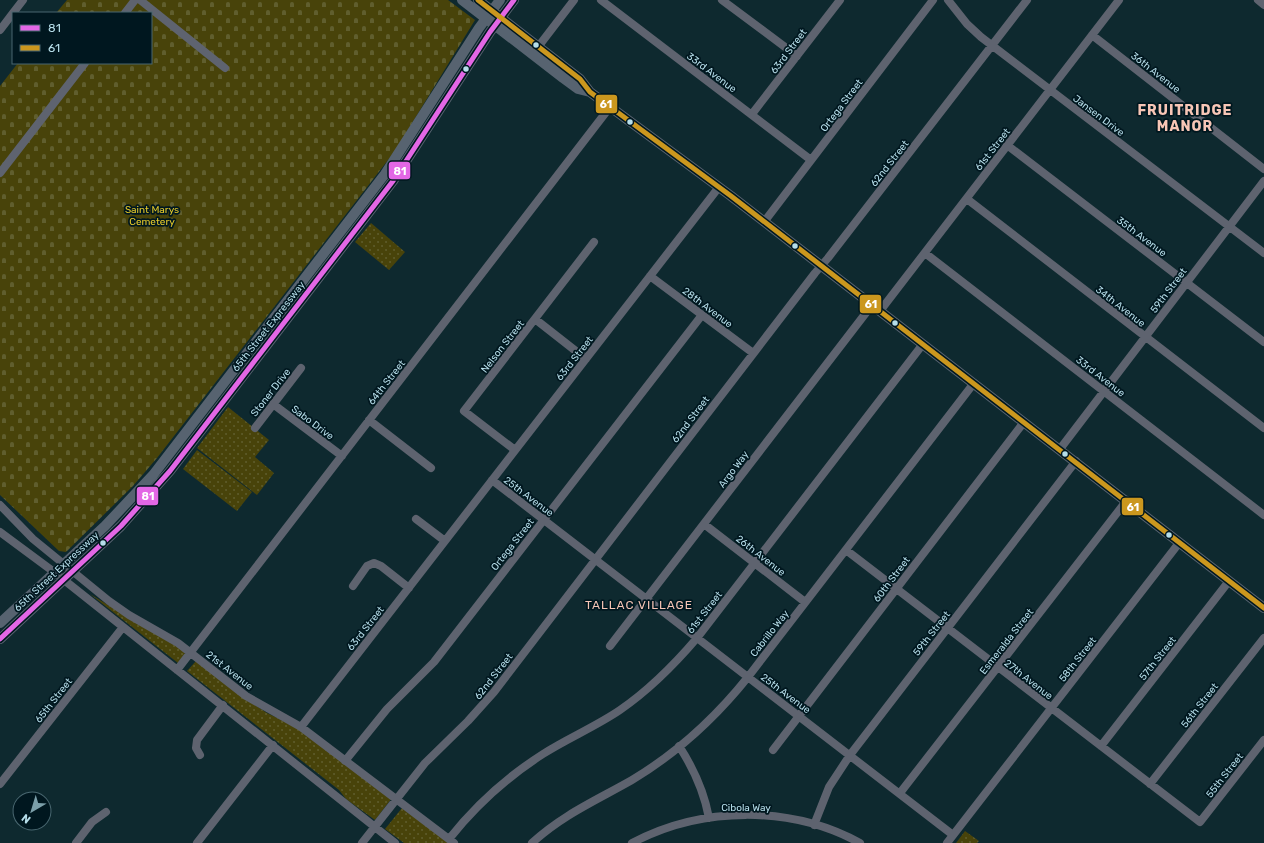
<svg xmlns="http://www.w3.org/2000/svg" width="1264" height="843" viewBox="0 0 1264 843" font-family="Rubik,sans-serif">
  <style>
    .grass { fill: url(#grass-dots) }
    .cemetery { fill: url(#cemetery-stones) }
    .lines { fill: none; stroke-linecap: round; stroke-linejoin: round }
    .minor { stroke: #5e636f; stroke-width: 8 }
    .major { stroke: #576370; stroke-width: 10 }
    .bus-1-casing { stroke: #00171f; stroke-width: 8 }
    .bus-2-casing { stroke: #00171f; stroke-width: 8 }
    .bus-1 { stroke: #e367e5; stroke-width: 5 }
    .bus-2 { stroke: #cb971e; stroke-width: 5 }
    .bus-dot { fill: #b6deea; stroke: #00171f; stroke-width: 1.5 }
    .labels { text-anchor: middle; stroke-width: 3.5; stroke-linejoin: round; paint-order: stroke }
    .street-label { font-size: 10px; fill: #b6deea; stroke: #00171f }
    .park-label { font-size: 10px; fill: #e6cb2a; stroke: #00171f }
    .quarter-label { font-size: 12px; letter-spacing: 1px; fill: #f7c6b6; stroke: #00171f }
    .district-label { font-size: 14px; font-weight: bold; letter-spacing: 1px; fill: #f7c6b6; stroke: #00171f }
    .line-badge { stroke: #00171f; stroke-width: 1.5 }
    .badge-label { font-size: 11px; text-anchor: middle; font-weight: bold; fill: #fff }
  </style>
  <defs>
    <pattern id="grass-dots" width="8" height="8" patternUnits="userSpaceOnUse"><rect width="8" height="8" fill="#48430a"/><path d="M2 2h.1M6 6h.1" fill="none" stroke="#605e2e" stroke-width="1.8" stroke-linecap="round"/></pattern>
    <pattern id="cemetery-stones" width="16" height="16" patternUnits="userSpaceOnUse"><rect width="16" height="16" fill="#48430a"/><path d="M2 7V4a2 2 0 0 1 4 0v3zM10 15v-3a2 2 0 0 1 4 0v3z" fill="#605e2e"/></pattern>
  </defs>
  <rect width="100%" height="100%" fill="#0e292f"/>
  <path class="grass" d="M371,223l34,29 -16,18 -34,-28z
    M228,407l41,33 -14,17 19,16 -17,22 -60,-47z
    M197,450l55,42 -15,19 -54,-42z
    M90,594l96,58 -8,11z
    M196,661l48,37 23,15 33,16 92,69 -17,22 -29,-21 -7,-9 -152,-119z
    M402,808l47,35h-45l-19,-14z
    M965,831l14,10 -2,2h-21z"/>
  <path class="cemetery" d="M67,0h381l27,20 -80,131 -238,307 -24,28 -67,66 -7,-1 -59,-56v-409l18,-23h133v-50h-95z"/>
  <g class="lines">
    <path class="minor" d="M140,0l85,68
      M601,0l210,160
      M722,0l75,56
      M948,0l19,24 14,13 283,216
      M1258,0l6,5
      M13,13l10,-13
      M125,13l10,-13
      M0,30l13,-17
      M1092,35l172,134
      M538,47l36,-47
      M752,114l88,-114
      M1007,145l257,197
      M0,173l85,-110
      M967,199l297,229
      M764,222l169,-222
      M925,253l339,262
      M650,276l103,77
      M880,311l239,-311
      M535,319l51,40
      M273,404l69,52
      M369,420l62,48
      M255,428l46,-60
      M1060,449l204,-268
      M515,450l-51,-39 130,-169
      M492,480l461,355
      M0,505l33,34 76,62 20,14 49,28 68,53 55,31 153,116
      M416,519l29,22
      M704,524l101,78
      M0,532l54,40 341,271
      M846,550l354,272 64,-82
      M353,586l14,-20 7,-3 7,3 28,22
      M610,646l262,-341
      M177,670l433,-563
      M301,727l418,-540
      M679,746c15,23 25,45 30,72
      M1101,746l128,-165
      M773,750l251,-328
      M200,755l-4,-7 1,-8 26,-35
      M345,761l42,-52 47,-47 268,-347
      M0,784l123,-157
      M1150,784l114,-146
      M900,793l227,-293
      M814,825l15,-38 21,-32 226,-294
      M449,839c27,-34 58,-62 94,-85 25,-16 52,-27 77,-44 29,-20 54,-45 77,-72l226,-294
      M76,843l16,-21 14,-10
      M197,843l76,-98
      M362,843l63,-80 43,-42 26,-29 321,-419 13,-15 199,-258
      M532,843c30,-28 65,-43 100,-63 45,-27 84,-63 116,-103l226,-294
      M632,843c69,-37 159,-38 228,0
      M947,843l232,-300"/>
    <path class="major" d="M462,0l101,78 15,11 12,3
      M478,0l102,79 10,13 141,104 533,412
      M0,623l105,-97 48,-51 232,-301 94,-146 21,-28
      M0,639l121,-113 49,-55 223,-290 97,-149 24,-32"/>
    <g class="bus-1-casing">
      <path id="bus-1" d="M0,639l121,-113 49,-55 223,-290 97,-149 24,-32"/>
    </g>
    <g class="bus-2-casing">
      <path id="bus-2" d="M478,0l102,79 10,13 141,104 533,412"/>
    </g>
    <use href="#bus-1" class="bus-1"/>
    <use href="#bus-2" class="bus-2"/>
  </g>
  <g class="bus-dot">
    <circle cx="536" cy="45" r="3.5"/>
    <circle cx="466" cy="69" r="3.5"/>
    <circle cx="630" cy="122" r="3.5"/>
    <circle cx="795" cy="246" r="3.5"/>
    <circle cx="895" cy="323" r="3.5"/>
    <circle cx="1065" cy="454" r="3.5"/>
    <circle cx="1169" cy="535" r="3.5"/>
    <circle cx="103" cy="543" r="3.5"/>
  </g>
  <g class="labels">
    <g class="street-label">
      <text transform="translate(788 51) rotate(-53)" y="4">63rd Street</text>
      <text transform="translate(712 72) rotate(37)" y="4">33rd Avenue</text>
      <text transform="translate(1156 72) rotate(38)" y="4">36th Avenue</text>
      <text transform="translate(841 105) rotate(-53)" y="4">Ortega Street</text>
      <text transform="translate(1099 115) rotate(37)" y="4">Jansen Drive</text>
      <text transform="translate(992 149) rotate(-52)" y="4">61st Street</text>
      <text transform="translate(889 163) rotate(-52)" y="4">62nd Street</text>
      <text transform="translate(1142 236) rotate(37)" y="4">35th Avenue</text>
      <text transform="translate(1168 290) rotate(-53)" y="4">59th Street</text>
      <text transform="translate(1121 306) rotate(38)" y="4">34th Avenue</text>
      <text transform="translate(708 307) rotate(37)" y="4">28th Avenue</text>
      <text transform="translate(268 326) rotate(-52)" y="4">65th Street Expressway</text>
      <text transform="translate(502 346) rotate(-52)" y="4">Nelson Street</text>
      <text transform="translate(574 358) rotate(-52)" y="4">63rd Street</text>
      <text transform="translate(1101 376) rotate(38)" y="4">33rd Avenue</text>
      <text transform="translate(386 382) rotate(-52)" y="4">64th Street</text>
      <text transform="translate(270 392) rotate(-52)" y="4">Stoner Drive</text>
      <text transform="translate(690 419) rotate(-53)" y="4">62nd Street</text>
      <text transform="translate(313 422) rotate(37)" y="4">Sabo Drive</text>
      <text transform="translate(733 469) rotate(-53)" y="4">Argo Way</text>
      <text transform="translate(529 496) rotate(37)" y="4">25th Avenue</text>
      <text transform="translate(512 544) rotate(-52)" y="4">Ortega Street</text>
      <text transform="translate(761 555) rotate(38)" y="4">26th Avenue</text>
      <text transform="translate(56 571) rotate(-43)" y="4">65th Street Expressway</text>
      <text transform="translate(891 579) rotate(-53)" y="4">60th Street</text>
      <text transform="translate(704 612) rotate(-52)" y="4">61st Street</text>
      <text transform="translate(365 628) rotate(-52)" y="4">63rd Street</text>
      <text transform="translate(769 633) rotate(-52)" y="4">Cabrillo Way</text>
      <text transform="translate(931 633) rotate(-52)" y="4">59th Street</text>
      <text transform="translate(1006 641) rotate(-52)" y="4">Esmeralda Street</text>
      <text transform="translate(1157 658) rotate(-52)" y="4">57th Street</text>
      <text transform="translate(1077 659) rotate(-52)" y="4">58th Street</text>
      <text transform="translate(230 670) rotate(38)" y="4">21st Avenue</text>
      <text transform="translate(493 676) rotate(-52)" y="4">62nd Street</text>
      <text transform="translate(1029 679) rotate(38)" y="4">27th Avenue</text>
      <text transform="translate(786 693) rotate(37)" y="4">25th Avenue</text>
      <text transform="translate(53 700) rotate(-52)" y="4">65th Street</text>
      <text transform="translate(1199 705) rotate(-52)" y="4">56th Street</text>
      <text transform="translate(1224 775) rotate(-52)" y="4">55th Street</text>
      <text x="746" y="811">Cibola Way</text>
    </g>
    <g class="park-label">
      <text x="152" y="213">Saint Marys<tspan x="152" dy="12">Cemetery</tspan></text>
    </g>
    <g class="quarter-label">
      <text x="639" y="609">TALLAC VILLAGE</text>
    </g>
    <g class="district-label">
      <text x="1185" y="115">FRUITRIDGE<tspan x="1185" dy="16">MANOR</tspan></text>
    </g>
  </g>
  <g class="line-badge">
    <rect x="595" y="94" width="23" height="20" rx="4" fill="#cb971e"/>
    <rect x="388" y="161" width="23" height="19" rx="4" fill="#e367e5"/>
    <rect x="859" y="294" width="23" height="20" rx="4" fill="#cb971e"/>
    <rect x="136" y="486" width="23" height="20" rx="4" fill="#e367e5"/>
    <rect x="1121" y="497" width="23" height="19" rx="4" fill="#cb971e"/>
  </g>
  <g class="badge-label">
    <text x="606" y="108">61</text>
    <text x="400" y="175">81</text>
    <text x="871" y="308">61</text>
    <text x="148" y="500">81</text>
    <text x="1133" y="511">61</text>
  </g>
  <rect x="12" y="12" width="140" height="52" fill="#00171f" stroke="#496770"/>
  <rect x="20" y="25" width="20" height="6" fill="#e367e5" stroke="#496770"/>
  <text x="48" y="32" font-size="12" fill="#b6deea">81</text>
  <rect x="20" y="45" width="20" height="6" fill="#cb971e" stroke="#496770"/>
  <text x="48" y="52" font-size="12" fill="#b6deea">61</text>
  <g transform="translate(32 811) rotate(218)"><circle r="19" fill="#00171f" stroke="#496770"/>
  <path d="M0-3L7 15L0 10L-7 15Z" fill="#7b9fa9"/>
  <text y="-6" font-size="11" font-weight="bold" text-anchor="middle" fill="#b6deea">N</text>
  </g>
</svg>
